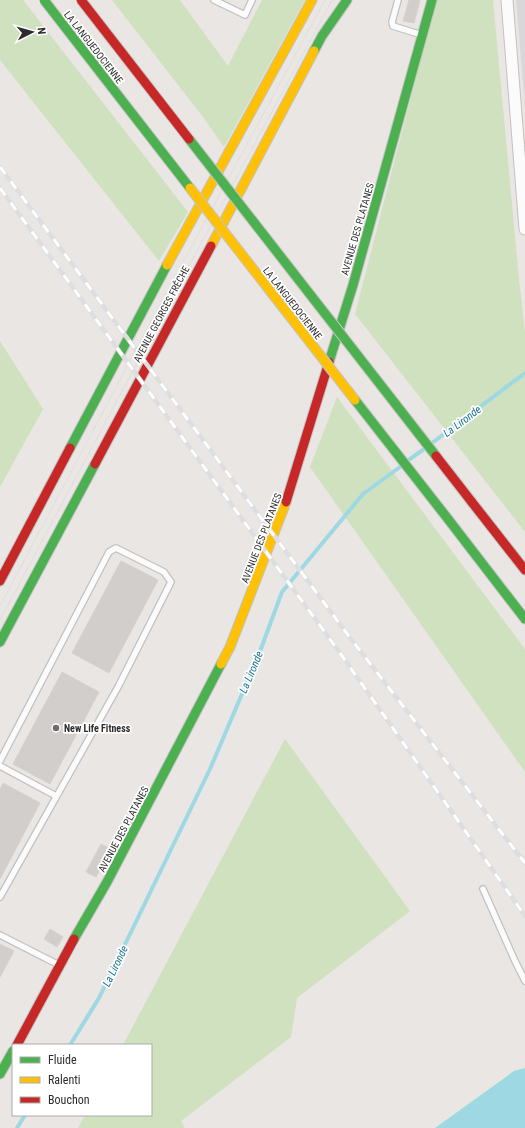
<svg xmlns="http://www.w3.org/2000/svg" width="525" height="1128" viewBox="0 0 525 1128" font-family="'Roboto Condensed',sans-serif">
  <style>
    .industrial { fill: #dad7da }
    .green { fill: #d0e1bf }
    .water { fill: #9ed9e3 }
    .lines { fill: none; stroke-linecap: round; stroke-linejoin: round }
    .stream { stroke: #9ed9e3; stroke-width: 4 }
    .building { fill: #d1cecc; stroke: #d4d2cf }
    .lane-casing { stroke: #c2c1c1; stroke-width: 8 }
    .street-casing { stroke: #c2c1c1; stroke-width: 13 }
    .fast-casing { stroke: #c2c1c1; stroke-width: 11 }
    .slow-casing { stroke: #c2c1c1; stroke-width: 11 }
    .jam-casing { stroke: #c2c1c1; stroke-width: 11 }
    .lane { stroke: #fcfbfb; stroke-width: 5.5 }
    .street { stroke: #fcfbfb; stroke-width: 11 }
    .fast { stroke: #4caf50; stroke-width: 9 }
    .slow { stroke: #ffc107; stroke-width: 9 }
    .jam { stroke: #c62828; stroke-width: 9 }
    .tram { stroke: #dedee0; stroke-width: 1 }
    .rail-casing { stroke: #dedee0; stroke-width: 4.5 }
    .rail { stroke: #fff; stroke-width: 3; stroke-dasharray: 9; stroke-linecap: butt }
    .fast-bridge-casing { stroke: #c5c4c2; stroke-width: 11; stroke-linecap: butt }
    .slow-bridge-casing { stroke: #c5c4c2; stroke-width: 11; stroke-linecap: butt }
    .jam-bridge-casing { stroke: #c5c4c2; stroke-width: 11; stroke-linecap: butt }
    .fast-bridge { stroke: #4caf50; stroke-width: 9 }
    .slow-bridge { stroke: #ffc107; stroke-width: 9 }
    .jam-bridge { stroke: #c62828; stroke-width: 9 }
    .poi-dot { fill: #6e6d6c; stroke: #fff; stroke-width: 1.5 }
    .labels { text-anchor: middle; stroke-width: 3.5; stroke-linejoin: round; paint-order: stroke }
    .street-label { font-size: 10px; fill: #2c2c2c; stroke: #fff }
    .poi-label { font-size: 10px; font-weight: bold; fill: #2c2c2c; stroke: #fff; text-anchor: start }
    .water-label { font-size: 11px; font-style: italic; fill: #1b7591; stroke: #fff }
  </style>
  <rect width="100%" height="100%" fill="#e9e6e3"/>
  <path class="industrial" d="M516,0h9v108z"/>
  <path class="green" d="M0,0h23l165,212 -29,49 -159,-201z
    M112,0h68l48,66 34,-66h43l-81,147 -21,-30z
    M436,0h57l26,279 6,53v200l-170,-218z
    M0,341l43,68 -43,78z
    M337,397l188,252v123l-215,-305z
    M285,739l125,172 -113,87 -6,39 -110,84 4,7h-107l7,-13h66v-70h-28z"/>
  <path class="water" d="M525,1068v60h-90l79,-57z"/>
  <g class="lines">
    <path class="stream" d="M432,443l93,-70
      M410,459l14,-10
      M70,1045l29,-47 111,-229 49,-115 23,-62 81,-98 37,-27
      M17,1128l8,-13"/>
  </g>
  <path class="building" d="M409,0h11l-6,23 -11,-2z
    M121,561l37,19 -49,93 -37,-20z
    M62,672l37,20 -49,92 -37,-20z
    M3,783l37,20 -40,76v-90z
    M101,844l10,5 -15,28 -10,-5z
    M50,929l13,8 -6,10 -13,-8z
    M0,944l14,7 -14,26z"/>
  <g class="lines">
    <g class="lane-casing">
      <path id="lane" d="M214,0l31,15 7,-15
        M398,0l-6,22 1,4 29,9
        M0,761l109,-209 7,-4 48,24 7,10 -53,105 -118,210
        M0,766l56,30
        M483,889l32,72 10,20
        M0,935l59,30"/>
    </g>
    <g class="street-casing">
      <path id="street" d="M507,0l18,229"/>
    </g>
    <g class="fast-casing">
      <path id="fast" d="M314,51l8,-15 25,-36
        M329,362l24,-77 79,-285
        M70,448l97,-183
        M448,519l77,100
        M0,642l95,-178
        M74,939l33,-57 114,-218
        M0,1074l13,-23"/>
    </g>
    <g class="slow-casing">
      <path id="slow" d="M211,246l103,-195
        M167,265l145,-265
        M221,664l9,-17 56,-145"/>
    </g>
    <g class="jam-casing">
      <path id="jam" d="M95,464l116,-218
        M471,501l54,69
        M286,502l43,-140
        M0,581l70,-133
        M17,1045l57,-106"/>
    </g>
    <use href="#lane" class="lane"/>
    <use href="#street" class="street"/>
    <use href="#fast" class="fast"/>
    <use href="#slow" class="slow"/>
    <use href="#jam" class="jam"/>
    <path class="tram" d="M0,606l147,-277 178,-329
      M0,620l153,-287 179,-333"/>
    <g class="rail-casing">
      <path id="rail" d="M0,167l351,472 174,224
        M0,188l340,465 185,263"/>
    </g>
    <use href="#rail" class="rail"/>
    <g class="fast-bridge-casing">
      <path id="fast-bridge" d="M44,0l146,188
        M189,139l247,317
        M355,400l93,119"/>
    </g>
    <g class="slow-bridge-casing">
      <path id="slow-bridge" d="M190,188l165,212"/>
    </g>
    <g class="jam-bridge-casing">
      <path id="jam-bridge" d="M81,0l108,139
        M436,456l35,45"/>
    </g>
    <use href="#fast-bridge" class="fast-bridge"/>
    <use href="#slow-bridge" class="slow-bridge"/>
    <use href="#jam-bridge" class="jam-bridge"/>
  </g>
  <circle class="poi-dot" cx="56" cy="728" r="4"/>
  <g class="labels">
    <g class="street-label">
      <text transform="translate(94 47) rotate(52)" y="4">LA LANGUEDOCIENNE</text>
      <text transform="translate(357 229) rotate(-74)" y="4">AVENUE DES PLATANES</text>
      <text transform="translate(293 303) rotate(52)" y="4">LA LANGUEDOCIENNE</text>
      <text transform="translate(161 314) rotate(-62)" y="4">AVENUE GEORGES FRÊCHE</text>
      <text transform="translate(261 538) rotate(-69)" y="4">AVENUE DES PLATANES</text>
      <text transform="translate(123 829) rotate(-62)" y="4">AVENUE DES PLATANES</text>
    </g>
    <g class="poi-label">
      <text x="64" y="732">New Life Fitness</text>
    </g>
    <g class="water-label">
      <text transform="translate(462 421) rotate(-37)" y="4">La Lironde</text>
      <text transform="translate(251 672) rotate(-67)" y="4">La Lironde</text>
      <text transform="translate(115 966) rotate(-64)" y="4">La Lironde</text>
    </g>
  </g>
  <rect x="12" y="1044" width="140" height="72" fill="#ffffff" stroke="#ababab"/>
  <rect x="20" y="1057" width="20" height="6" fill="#4caf50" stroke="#ababab"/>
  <text x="48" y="1064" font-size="12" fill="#2c2c2c">Fluide</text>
  <rect x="20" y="1077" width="20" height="6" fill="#ffc107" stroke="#ababab"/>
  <text x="48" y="1084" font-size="12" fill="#2c2c2c">Ralenti</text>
  <rect x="20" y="1097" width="20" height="6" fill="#c62828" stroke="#ababab"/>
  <text x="48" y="1104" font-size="12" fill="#2c2c2c">Bouchon</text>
  <g transform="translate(32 32) rotate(84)" stroke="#ffffff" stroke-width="3" paint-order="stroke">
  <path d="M0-3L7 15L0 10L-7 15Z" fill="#2c2c2c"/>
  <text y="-6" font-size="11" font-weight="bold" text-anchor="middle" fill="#2c2c2c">N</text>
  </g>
</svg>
